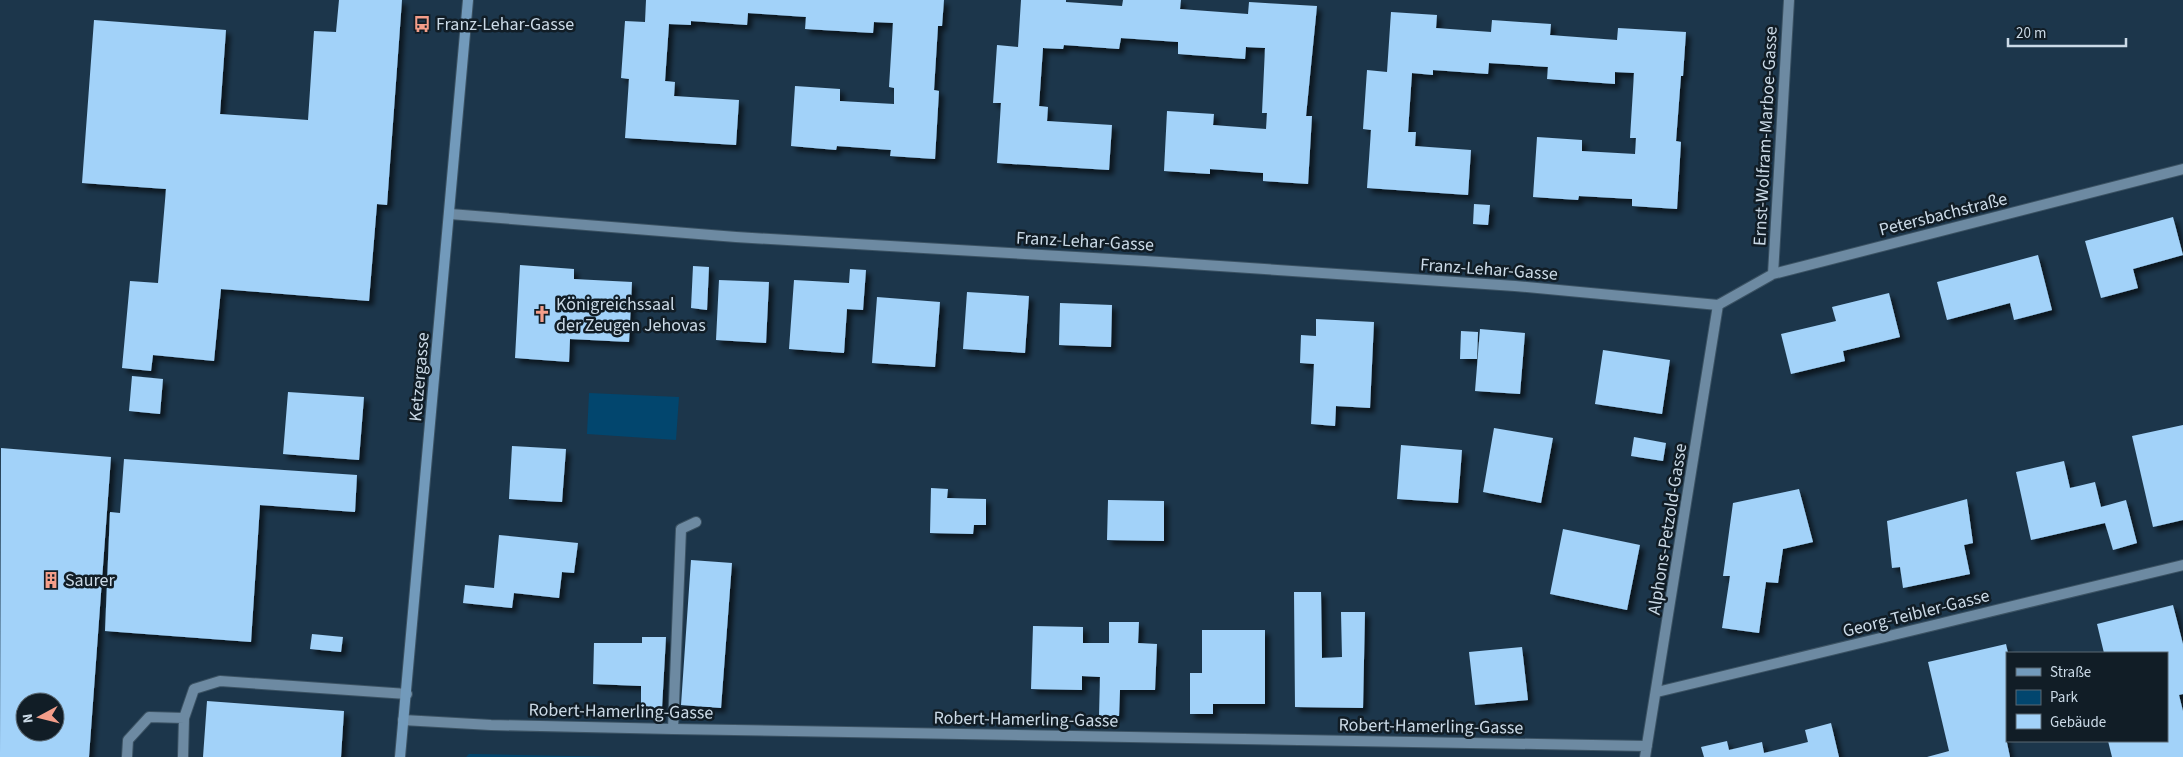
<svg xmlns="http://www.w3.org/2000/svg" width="2183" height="757" viewBox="0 0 2183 757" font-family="'Source Sans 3',sans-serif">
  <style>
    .green { fill: #02466e }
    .building { fill: #a2d2f9; fill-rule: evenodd; filter: url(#shadow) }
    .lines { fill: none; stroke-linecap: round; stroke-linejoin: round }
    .lane-casing { stroke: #3b5263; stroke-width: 12 }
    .street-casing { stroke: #3b5263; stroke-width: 12 }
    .secondary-casing { stroke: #3b5263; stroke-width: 12 }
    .lane { stroke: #6d8aa2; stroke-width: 10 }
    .street { stroke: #6d8aa2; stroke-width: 10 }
    .secondary { stroke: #729abb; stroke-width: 10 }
    .labels { text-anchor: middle; stroke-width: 5; stroke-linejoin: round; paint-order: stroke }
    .poi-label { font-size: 18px; fill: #cbdae7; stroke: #111d26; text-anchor: start }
    .street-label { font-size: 18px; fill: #cbdae7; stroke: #111d26 }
  </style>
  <defs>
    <filter id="shadow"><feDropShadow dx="4.5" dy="4.5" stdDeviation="2.5" flood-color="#0009"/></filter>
  </defs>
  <rect width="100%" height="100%" fill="#1c364b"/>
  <path class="green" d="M589,393l90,4 -3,43 -89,-6z
    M469,754l150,3h-153z"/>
  <path class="building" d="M339,0h63l-15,205 -10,-1 -8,97 -148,-12 -7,72 -61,-6 -2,16 -29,-3 8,-87 28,2 8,-94 -84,-6 12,-163 132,10 -6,84 88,6 6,-89 22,1z
    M646,0h298l-2,26h-4l-4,64 5,1 -4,68 -45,-3 1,-6 -54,-4 -1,4 -45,-4 4,-60 45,3v12l54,3v-16l-5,-1 4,-64 -19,-1 -1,11 -68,-4 1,-12 -58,-4 -1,12 -56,-4v4l-22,-1 -4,57 10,1 -1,14 65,4 -3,45 -111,-7 4,-59 -8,-1 4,-57 20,1z
    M1021,0h45v2l56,4 1,-6h58l-1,9 68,5 1,-12 68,4 -11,110h6l-4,68 -45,-3v-8l-53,-4v5l-46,-3 3,-60 47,3 -1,11 53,4 1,-16h-5l3,-65 -19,-1 -1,12 -67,-5v-12l-57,-4 -2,11 -55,-4 -1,4 -20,-1 -4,58 9,1 -1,14 65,4 -3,45 -112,-7 4,-60h-8l4,-58 21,2z
    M1391,12l46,3 -1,13 55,4 1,-12 59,4 -1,11 67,5 1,-12 68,4 -3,44h-2l-5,65 5,1 -4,67 -45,-3v-7l-53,-3 -1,4 -45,-3 4,-60 45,3v11l53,3 1,-16h-6l4,-65 -19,-1v12l-68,-5 1,-12 -59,-4 -1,11 -55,-4v5l-21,-2 -4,59h8l-1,14 56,4 -3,45 -101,-7 4,-58 -8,-1 4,-59 20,2z
    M1474,204l16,1 -2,20 -15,-1z
    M2173,217l10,38 -50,14 5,19 -37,10 -16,-57z
    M2038,255l14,55 -38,10 -4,-17 -63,17 -10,-38z
    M520,265l54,4v10l58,3 -3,60 -59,-3 -1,23 -54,-4z
    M693,266l16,1 -2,43 -16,-2z
    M850,269l16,1 -3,40 -16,-1 -3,44 -55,-4 5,-69 55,3z
    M719,280l50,2 -3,61 -50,-3z
    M967,292l62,4 -4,57 -62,-4z
    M1889,293l11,44 -57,14 2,10 -54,13 -10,-40 55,-13 -4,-14z
    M877,297l63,5 -5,65 -63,-4z
    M1060,303l52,2 -1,42 -52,-2z
    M1316,319l58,3 -4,86 -34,-2 -1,20 -24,-2 3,-60 -14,-1 1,-28 15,1z
    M1480,329l45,4 -5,61 -45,-3z
    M1461,331l17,1 -1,27h-17z
    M1603,350l67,10 -8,54 -67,-10z
    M132,376l31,3 -3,35 -31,-3z
    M288,392l76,5 -5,63 -76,-6z
    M2183,425v95l-30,7 -21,-91z
    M1494,428l59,10 -12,65 -58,-11z
    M1634,437l32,6 -3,18 -32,-5z
    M1401,445l61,5 -4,53 -61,-4z
    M512,446l54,3 -4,53 -53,-3z
    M1,448l110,9 -22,300h-89zM25,702h30v30h-30z
    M124,459l233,16 -2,37 -95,-7 -9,137 -146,-11 5,-119 10,1z
    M2064,461l6,27 25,-6 6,25 25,-7 11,43 -24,7 -8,-27 -74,17 -15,-68z
    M931,488l17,1 -1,9 39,1v26h-12l-1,9 -43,-1z
    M1799,489l14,53 -30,7 -5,34 -12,-1 -7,51 -37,-5 8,-52h-7l10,-73z
    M1967,499l6,44 -9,2 6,29 -67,14 -3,-21 -8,1 -5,-47z
    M1108,500l56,1v40l-57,-1z
    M1563,529l77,16 -13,65 -77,-16z
    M499,535l79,8 -4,30 -12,-1 -3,26 -45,-5 -2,15 -49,-5 2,-18 29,3z
    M691,560l41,3 -11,145 -40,-3z
    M1294,592h27l1,66 20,-1 -1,-45h24l-2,96 -68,-1z
    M2173,605l10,39v50l-4,1 4,16v46h-71l-4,-16h59v-88h-63l-7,-29z
    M1109,622h30l-1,21 19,1 -2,46h-35l-1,26h-20l1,-39 -18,-1v14l-51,-1 2,-63 50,1v16h26z
    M1202,630h63v74h-52v10h-23v-41h12z
    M312,634l31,3 -2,15 -31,-3z
    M642,637h24l-4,71h-21v-22l-48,-2 1,-41h48z
    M2006,644l2,9h-1l-1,85 4,19h-83l22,-6 -21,-89z
    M1522,647l6,53 -53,5 -6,-53z
    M207,701l137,10 -3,46h-138z
    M1831,723l8,34h-135l-3,-10 26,-6 2,9 33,-8 2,11 44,-11 -3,-12z"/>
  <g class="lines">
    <g class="lane-casing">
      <path id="lane" d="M673,729l8,-200 15,-7
        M127,757l1,-17 21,-23 35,1
        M183,757l1,-39 10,-29 26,-8 187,13"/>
    </g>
    <g class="street-casing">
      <path id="street" d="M450,214l286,23 409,24 370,25 203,19
        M1773,274l16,-274
        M1718,305l55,-31 410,-105
        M1657,692l526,-127
        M403,720l88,5 182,4 974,17
        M1645,757l73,-452"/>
    </g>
    <g class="secondary-casing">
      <path id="secondary" d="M400,757l68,-757"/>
    </g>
    <use href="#lane" class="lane"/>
    <use href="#street" class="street"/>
    <use href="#secondary" class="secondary"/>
  </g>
  <defs>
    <g id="bus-bare" transform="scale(1.35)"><path d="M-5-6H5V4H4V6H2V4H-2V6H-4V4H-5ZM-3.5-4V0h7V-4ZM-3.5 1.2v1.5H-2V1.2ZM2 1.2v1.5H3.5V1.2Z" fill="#f49e8a" stroke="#111d26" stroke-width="2.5" paint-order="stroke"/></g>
    <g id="church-bare" transform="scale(1.35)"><path d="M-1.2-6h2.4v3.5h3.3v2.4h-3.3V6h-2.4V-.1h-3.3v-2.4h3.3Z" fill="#f49e8a" stroke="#111d26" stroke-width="2.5" paint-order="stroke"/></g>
    <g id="building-bare" transform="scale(1.35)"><path d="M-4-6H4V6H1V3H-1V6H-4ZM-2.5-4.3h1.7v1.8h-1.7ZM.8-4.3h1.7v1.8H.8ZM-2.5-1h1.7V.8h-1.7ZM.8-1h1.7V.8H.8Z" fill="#f49e8a" stroke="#111d26" stroke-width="2.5" paint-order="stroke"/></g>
  </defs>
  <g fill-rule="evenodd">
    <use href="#bus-bare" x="422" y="24"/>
    <use href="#church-bare" x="542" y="314"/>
    <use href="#building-bare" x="51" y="580"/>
  </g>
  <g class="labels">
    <g class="poi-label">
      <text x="436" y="30">Franz-Lehar-Gasse</text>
      <text x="556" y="310">Königreichssaal<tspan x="556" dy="21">der Zeugen Jehovas</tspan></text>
      <text x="65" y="586">Saurer</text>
    </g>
    <g class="street-label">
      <text transform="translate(1765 136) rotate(-87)" y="6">Ernst-Wolfram-Marboe-Gasse</text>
      <text transform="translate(1943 214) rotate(-14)" y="6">Petersbachstraße</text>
      <text transform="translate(1085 241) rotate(3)" y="6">Franz-Lehar-Gasse</text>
      <text transform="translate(1489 269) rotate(4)" y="6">Franz-Lehar-Gasse</text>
      <text transform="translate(419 377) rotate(-85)" y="6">Ketzergasse</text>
      <text transform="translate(1667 529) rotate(-81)" y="6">Alphons-Petzold-Gasse</text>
      <text transform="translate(1916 613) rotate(-14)" y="6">Georg-Teibler-Gasse</text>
      <text transform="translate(621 711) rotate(1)" y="6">Robert-Hamerling-Gasse</text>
      <text transform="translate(1026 719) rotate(1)" y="6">Robert-Hamerling-Gasse</text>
      <text transform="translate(1431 726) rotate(1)" y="6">Robert-Hamerling-Gasse</text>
    </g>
  </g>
  <rect x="2006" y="652" width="162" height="90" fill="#111d26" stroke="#5b6973"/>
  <rect x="2016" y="668" width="25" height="8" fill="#729abb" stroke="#5b6973"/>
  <text x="2050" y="677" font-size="15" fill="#cbdae7">Straße</text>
  <rect x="2016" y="690" width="25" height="15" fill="#02466e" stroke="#5b6973"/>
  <text x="2050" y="702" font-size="15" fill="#cbdae7">Park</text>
  <rect x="2016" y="714" width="25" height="15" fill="#a2d2f9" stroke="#5b6973"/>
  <text x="2050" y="727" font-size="15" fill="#cbdae7">Gebäude</text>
  <g transform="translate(40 717) rotate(263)"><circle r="24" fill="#111d26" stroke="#5b6973"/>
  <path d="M0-4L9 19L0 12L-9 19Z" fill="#f49e8a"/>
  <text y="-8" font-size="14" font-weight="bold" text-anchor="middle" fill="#cbdae7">N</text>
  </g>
  <path d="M2008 38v8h118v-8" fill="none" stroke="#cbdae7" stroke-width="2.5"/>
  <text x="2016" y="38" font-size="15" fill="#cbdae7" stroke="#111d26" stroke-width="4" paint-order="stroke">20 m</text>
</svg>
